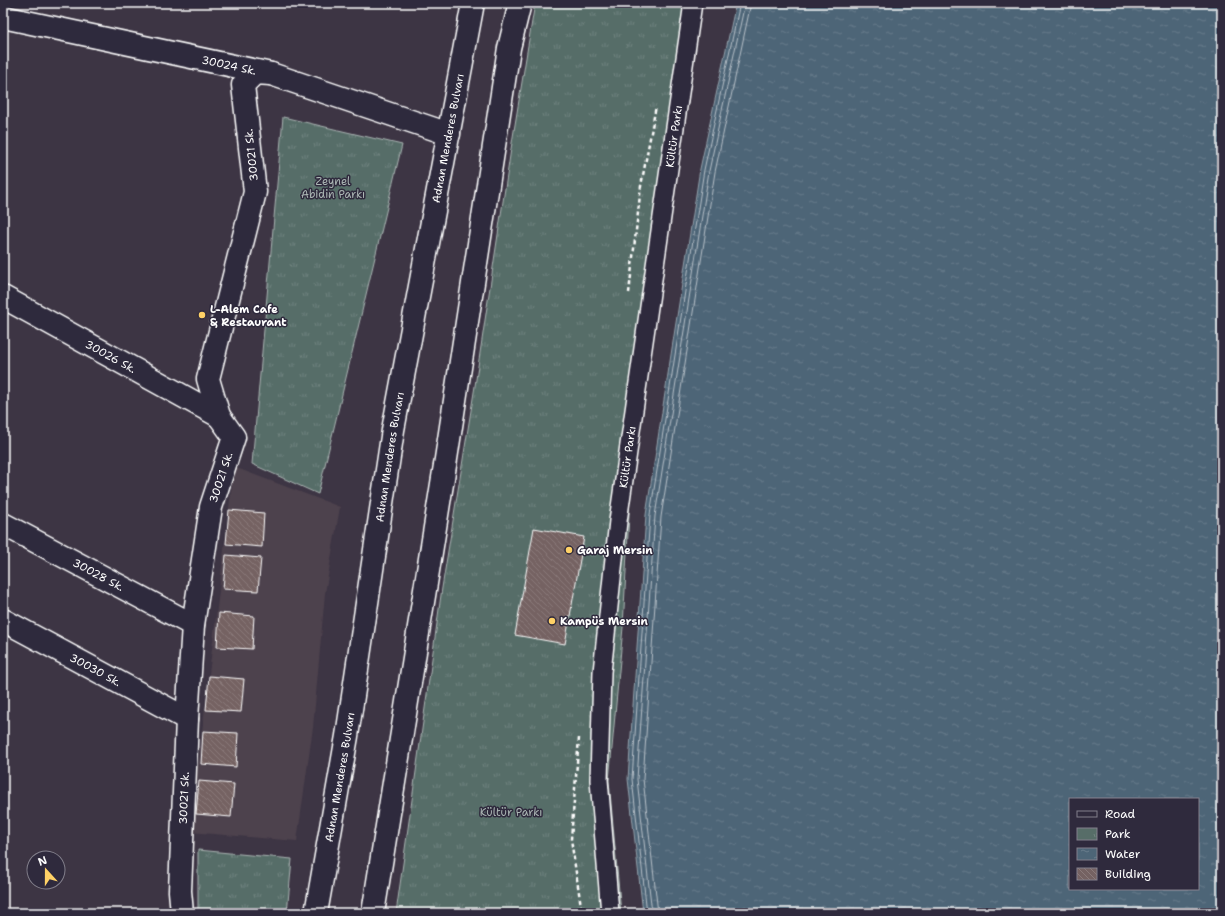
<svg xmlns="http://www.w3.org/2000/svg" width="1225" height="916" viewBox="0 0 1225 916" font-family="'Shantell Sans',sans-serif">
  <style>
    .built { fill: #4e424d }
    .park { fill: url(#park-tufts); stroke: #abb6b4 }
    .water { fill: url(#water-ripples); stroke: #94a3ad; fill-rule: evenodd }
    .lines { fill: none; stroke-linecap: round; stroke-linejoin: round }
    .shore { stroke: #b8c1c9; stroke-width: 1 }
    .building { fill: url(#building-back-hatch); stroke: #fff }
    .pedestrian-casing { stroke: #fff; stroke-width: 20 }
    .minor-casing { stroke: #fff; stroke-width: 25 }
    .primary-casing { stroke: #fff; stroke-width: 25 }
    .path { stroke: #fff; stroke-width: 2.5; stroke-dasharray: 4 3; stroke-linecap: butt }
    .pedestrian { stroke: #2f2a3d; stroke-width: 17 }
    .minor { stroke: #2f2a3d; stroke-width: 22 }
    .primary { stroke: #2f2a3d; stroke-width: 22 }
    .poi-dot { fill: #ffd166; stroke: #2f2a3d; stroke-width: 1.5 }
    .labels { text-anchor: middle; stroke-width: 3; stroke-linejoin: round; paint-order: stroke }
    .street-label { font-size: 11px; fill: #fff; stroke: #2f2a3d }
    .park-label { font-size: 11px; fill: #abb6b4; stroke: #2f2a3d }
    .poi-label { font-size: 11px; font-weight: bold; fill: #fff; stroke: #2f2a3d; text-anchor: start }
  </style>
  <defs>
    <pattern id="park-tufts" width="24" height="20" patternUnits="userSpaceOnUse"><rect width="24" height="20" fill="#576d68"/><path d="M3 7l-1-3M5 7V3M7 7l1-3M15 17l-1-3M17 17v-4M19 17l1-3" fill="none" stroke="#70837f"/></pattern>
    <pattern id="water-ripples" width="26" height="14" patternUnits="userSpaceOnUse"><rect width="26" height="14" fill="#4d6577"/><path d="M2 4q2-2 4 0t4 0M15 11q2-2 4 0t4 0" fill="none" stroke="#687c8b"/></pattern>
    <pattern id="building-back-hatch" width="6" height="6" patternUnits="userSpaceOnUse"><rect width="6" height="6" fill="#756262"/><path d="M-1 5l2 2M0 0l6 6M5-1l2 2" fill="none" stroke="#8a7a7a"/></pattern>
  </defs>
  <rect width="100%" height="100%" fill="#3d3544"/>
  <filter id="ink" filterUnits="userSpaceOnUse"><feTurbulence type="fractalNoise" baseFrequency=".025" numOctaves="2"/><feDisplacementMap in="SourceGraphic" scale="8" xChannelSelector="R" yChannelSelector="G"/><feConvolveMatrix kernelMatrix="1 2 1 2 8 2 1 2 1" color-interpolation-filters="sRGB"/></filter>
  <g filter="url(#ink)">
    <path class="built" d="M234,467l106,40 -15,86 -12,134 -16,114 -107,-9z"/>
    <path class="park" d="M535,3h160l-63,456 -9,168 -14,154 12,132h-225l46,-325 33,-202 36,-237z
      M283,117l119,28 -84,349 -66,-30z
      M198,850l94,9 -5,54h-89z"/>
    <path class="water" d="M736,3h486v910h-579l-15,-134 18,-264 54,-346zM1070,799h128v90h-128z"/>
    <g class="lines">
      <path class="shore" d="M647,913l-15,-134 18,-264 54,-345 36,-167
        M652,913l-15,-134 18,-263 54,-345 36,-168
        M658,913l-15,-134 18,-262 54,-345 36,-169"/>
    </g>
    <path class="building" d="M229,510l35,3 -2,34 -36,-3z
      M534,528l50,9 -19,107 -50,-9z
      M226,555l35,3 -3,33 -35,-2z
      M219,613l35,3 -2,33 -35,-2z
      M209,676l35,3 -3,33 -35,-2z
      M203,731l35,2 -2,34 -35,-3z
      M199,781l35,3 -3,33 -35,-3z"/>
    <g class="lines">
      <g class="pedestrian-casing">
        <g id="pedestrian">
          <path id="s1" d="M610,913l-11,-133 3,-108 16,-151 75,-518"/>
        </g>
      </g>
      <g class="minor-casing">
        <g id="minor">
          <path id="s2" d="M3,17l268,57 178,60"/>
          <path id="s3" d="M3,297l216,119"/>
          <path id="s4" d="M3,524l190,101"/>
          <path id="s5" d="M3,620l184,99"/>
          <path id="s6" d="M182,913l-2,-22 7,-172 6,-94 18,-118 23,-70 -15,-21 -11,-37 47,-187 -12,-107 12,-12 16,1"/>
        </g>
      </g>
      <g class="primary-casing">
        <g id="primary">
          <path id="s7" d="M316,913l31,-177 46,-306 80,-427"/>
          <path d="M373,913l73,-454 63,-411 11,-45"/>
        </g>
      </g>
      <path class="path" d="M629,293l12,-107 15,-80
        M579,738l-8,101 11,74"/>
      <use href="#pedestrian" class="pedestrian"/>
      <use href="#minor" class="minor"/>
      <use href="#primary" class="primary"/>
    </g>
  </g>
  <g class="poi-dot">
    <circle cx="202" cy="315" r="4"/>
    <circle cx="569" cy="550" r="4"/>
    <circle cx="552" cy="621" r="4"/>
  </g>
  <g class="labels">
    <g class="street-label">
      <text dy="4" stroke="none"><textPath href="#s2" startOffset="231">30024 Sk.</textPath></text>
      <text dy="4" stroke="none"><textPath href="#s1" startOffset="782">Kültür Parkı</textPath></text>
      <text dy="4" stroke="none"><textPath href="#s7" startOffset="786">Adnan Menderes Bulvarı</textPath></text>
      <text transform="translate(251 155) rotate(-96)" y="4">30021 Sk.</text>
      <text dy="4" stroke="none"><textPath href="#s3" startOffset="123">30026 Sk.</textPath></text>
      <text dy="4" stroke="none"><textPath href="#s7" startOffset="462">Adnan Menderes Bulvarı</textPath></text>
      <text dy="4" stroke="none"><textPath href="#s1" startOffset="458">Kültür Parkı</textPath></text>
      <text dy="4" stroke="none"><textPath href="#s6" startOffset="439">30021 Sk.</textPath></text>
      <text dy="4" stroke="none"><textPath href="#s4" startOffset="108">30028 Sk.</textPath></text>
      <text dy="4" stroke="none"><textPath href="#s5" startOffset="105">30030 Sk.</textPath></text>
      <text dy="4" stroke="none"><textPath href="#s7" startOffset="138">Adnan Menderes Bulvarı</textPath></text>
      <text dy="4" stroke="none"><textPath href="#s6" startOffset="115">30021 Sk.</textPath></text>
    </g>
    <g class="park-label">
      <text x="333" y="185">Zeynel<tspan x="333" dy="13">Abidin Parkı</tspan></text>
      <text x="511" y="816">Kültür Parkı</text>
    </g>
    <g class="poi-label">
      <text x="210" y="313">L-Alem Cafe<tspan x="210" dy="13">&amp; Restaurant</tspan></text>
      <text x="577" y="554">Garaj Mersin</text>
      <text x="560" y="625">Kampüs Mersin</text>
    </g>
  </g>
  <rect width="1225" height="916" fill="none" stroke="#2f2a3d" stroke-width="16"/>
  <rect x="8" y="8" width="1209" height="900" fill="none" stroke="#fff" stroke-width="1.5" filter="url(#ink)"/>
  <rect x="1069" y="798" width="130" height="92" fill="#2f2a3d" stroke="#827f8b"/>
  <rect x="1077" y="811" width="20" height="6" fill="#2f2a3d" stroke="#827f8b"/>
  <text x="1105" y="818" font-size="12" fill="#ffffff">Road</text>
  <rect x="1077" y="828" width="20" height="12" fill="url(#park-tufts)" stroke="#827f8b"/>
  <text x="1105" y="838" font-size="12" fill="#ffffff">Park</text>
  <rect x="1077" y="848" width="20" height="12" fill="url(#water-ripples)" stroke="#827f8b"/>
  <text x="1105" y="858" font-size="12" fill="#ffffff">Water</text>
  <rect x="1077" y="868" width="20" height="12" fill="url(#building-back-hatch)" stroke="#827f8b"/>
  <text x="1105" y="878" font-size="12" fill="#ffffff">Building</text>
  <g transform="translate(46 870) rotate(339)"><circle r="19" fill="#2f2a3d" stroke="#827f8b"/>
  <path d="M0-3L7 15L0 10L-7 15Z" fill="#ffd166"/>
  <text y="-6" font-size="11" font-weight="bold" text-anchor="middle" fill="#ffffff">N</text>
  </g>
</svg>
